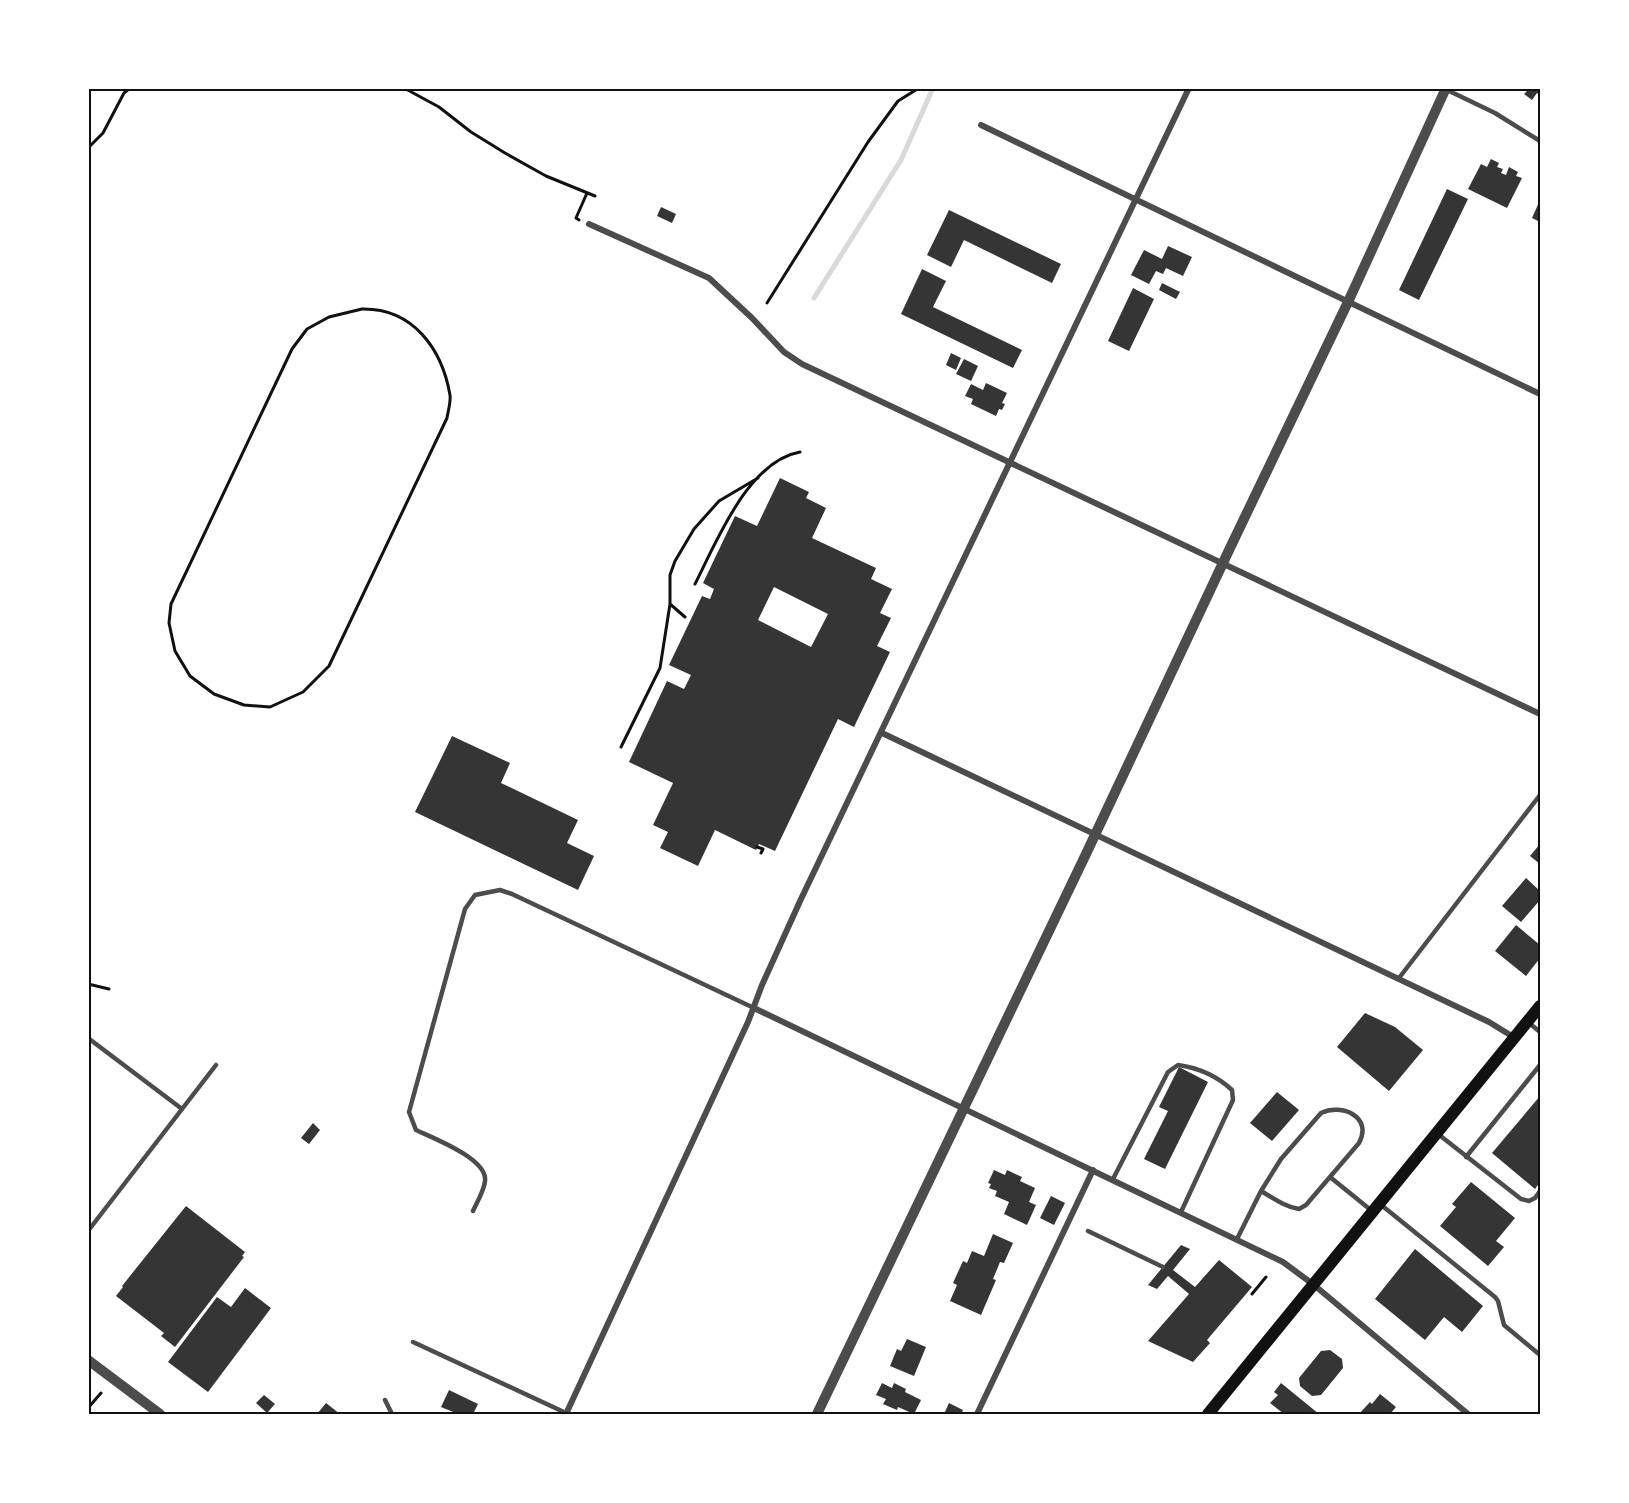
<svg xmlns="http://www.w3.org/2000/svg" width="1629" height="1503" viewBox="0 0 1629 1503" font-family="Ubuntu,sans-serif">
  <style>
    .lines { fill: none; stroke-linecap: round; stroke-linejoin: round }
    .stream { stroke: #d9d9d9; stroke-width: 5 }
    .building { fill: #353535; fill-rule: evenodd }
    .path { stroke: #111; stroke-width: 3 }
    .service { stroke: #4c4c4c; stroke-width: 4.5 }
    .minor { stroke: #4c4c4c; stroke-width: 6 }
    .tertiary { stroke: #4c4c4c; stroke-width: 10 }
    .secondary { stroke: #111; stroke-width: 12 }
    .neatline { fill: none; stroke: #111; stroke-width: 2 }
  </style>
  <rect width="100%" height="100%" fill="#fff"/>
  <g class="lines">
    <path class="stream" d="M814,298l87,-138 32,-72"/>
  </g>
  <path class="building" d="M1524,88h16v8l-3,-3 -5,7 -8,-6 3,-3z
    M1491,159l8,4 -2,4 6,2 -2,4 5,2 3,-8 9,5 -2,4 6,2 -15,30 -39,-19 13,-25 6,3z
    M1447,189l21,10 -49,101 -20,-10z
    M1540,200v22l-8,-4z
    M661,207l15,7 -4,9 -15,-7z
    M949,210l112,54 -9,19 -88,-43 -13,27 -24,-12z
    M1168,246l24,11 -9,19 -17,-8 -3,6 -7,-3 -7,13 -18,-9 13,-25 18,9z
    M922,269l24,12 -13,26 89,43 -9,18 -112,-54z
    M1162,283l18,9 -4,7 -17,-9z
    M1133,288l21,11 -25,52 -21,-10z
    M951,353l10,5 -5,12 -10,-5z
    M964,359l14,7 -7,15 -15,-7z
    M986,383l21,10 -5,10 3,1 -3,6 -3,-1 -3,7 -25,-12 2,-5 -8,-3 6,-12 12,6z
    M780,478l29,14 -3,6 20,10 -14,30 64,30 -5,11 21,10 -12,24 11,5 -14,28 13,6 -36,75 -16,-8 -63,132 -16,-7 -3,6 -41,-20 -17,36 -38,-18 8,-16 -15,-7 20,-42 -44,-21 38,-81 17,8 7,-14 -22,-10 33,-69 8,3 4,-10 -11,-6 32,-67 22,10zM774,587l54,27 -17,33 -53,-27z
    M452,736l58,27 -9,20 77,37 -11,23 27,13 -16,34 -163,-78z
    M1540,844v20l-10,-8z
    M1526,878l14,13v9l-19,22 -19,-16z
    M1516,925l24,20v13l-14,18 -31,-25z
    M1365,1013l30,14 28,23 -34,41 -52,-44z
    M1179,1067l29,15 -43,87 -21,-10 24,-48 -9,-4z
    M1277,1092l22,18 -27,31 -22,-18z
    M1540,1096v86l-5,7 -43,-36z
    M313,1123l7,7 -11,14 -8,-6z
    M994,1170l11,5 2,-5 15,7 -2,4 15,7 -6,14 7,3 -9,20 -23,-11 5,-12 -14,-6 2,-5 -8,-3 2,-4 -3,-1z
    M1471,1182l44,36 -19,23 8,6 -16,19 -48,-40 16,-19 -4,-3z
    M1051,1196l14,7 -11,22 -14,-7z
    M186,1206l59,46 -3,4 2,1 -69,90 -14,-11 3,-3 -48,-37 7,-9 -1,-1z
    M993,1234l20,9 -9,20 -4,-1 -7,17 3,1 -15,35 -31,-14 7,-16 -4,-2 10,-22 4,2 5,-12 12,5z
    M1181,1245l9,4 -17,21 22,17 24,-27 33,27 -45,53 3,3 -17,19 -45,-21 41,-47 -21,-18 -11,13 -9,-4z
    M1415,1249l68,57 -21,26 -18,-15 -19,23 -50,-41z
    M245,1288l26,20 -63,84 -40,-30 49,-65 14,10z
    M907,1339l19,8 -12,29 -24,-10 7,-17 4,2z
    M1330,1350l12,9 1,9 -22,27 -9,1 -12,-10 -1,-8 22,-27z
    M882,1383l10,5 2,-5 12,6 -1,3 16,8 -7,14 -16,-7 -1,3 -14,-6 3,-5 -10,-4z
    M1281,1383l38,31h-35l-14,-11 8,-8 -4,-3z
    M449,1390l29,14 -5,10h-15l-17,-7z
    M1380,1394l16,13 -6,7h-31l11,-12 2,2z
    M264,1395l11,9 -8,9 -11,-10z
    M326,1403l14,11h-23z
    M949,1403l14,7 -2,4h-17z"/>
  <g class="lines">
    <path class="path" d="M404,88l35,19 32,25 34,21 41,23 49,20
      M88,148l15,-15 21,-40 6,-5
      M579,220l-3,-2 11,-25
      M767,303l101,-161 30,-41 21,-13
      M362,309c51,-1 80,40 88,86 1,7 -2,16 -3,23l-118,248 -26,26 -33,15 -26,-2 -30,-11 -24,-18 -15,-25 -6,-28 2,-19 121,-255 15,-20 22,-12z
      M695,584c21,-41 53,-123 105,-132
      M670,604l15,13
      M621,747l39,-79 10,-64v-29l5,-14 19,-32 25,-28 39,-23
      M757,847l6,2 -2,4
      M88,984l21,5
      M1252,1294l14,-17
      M88,1408l13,-15"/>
    <path class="service" d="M1445,89l50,24 45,28
      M1399,978l141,-183
      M1528,1022l12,10
      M88,1038l94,71
      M1438,1134l83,65 8,2 6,-3 5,-7
      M1466,1157l74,-92
      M1330,1177l42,34
      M1113,1179l55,-107 10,-7c21,3 38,10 54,25l1,10 -52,112
      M1380,1204l115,93 3,4 6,24 36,30
      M473,1211c4,-9 11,-20 12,-30 3,-22 -52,-43 -69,-51l-7,-18 56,-203 10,-14 25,-5 12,4 242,114
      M88,1231l128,-166
      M1088,1231l75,36
      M1237,1239l24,-48 20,-32 40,-46c21,-10 52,4 38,30l-53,62 -7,4c-14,-2 -26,-11 -38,-18
      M413,1342l153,71
      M385,1400l7,14"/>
    <path class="minor" d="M981,125l559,269
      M589,224l120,54 43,40 32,34 18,12 738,350
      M882,733l607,289 26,16
      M754,1008l529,254 31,23 154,129
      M566,1414l182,-392 14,-37 39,-86 388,-811
      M977,1414l116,-244"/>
    <path class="tertiary" d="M88,1360l72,54
      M817,1414l269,-560 144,-306 118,-246 98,-214"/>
    <path class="secondary" d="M1208,1414l332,-408"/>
  </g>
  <rect width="1629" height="1503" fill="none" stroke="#ffffff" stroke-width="180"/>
  <rect x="90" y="90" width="1449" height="1323" class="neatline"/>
</svg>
